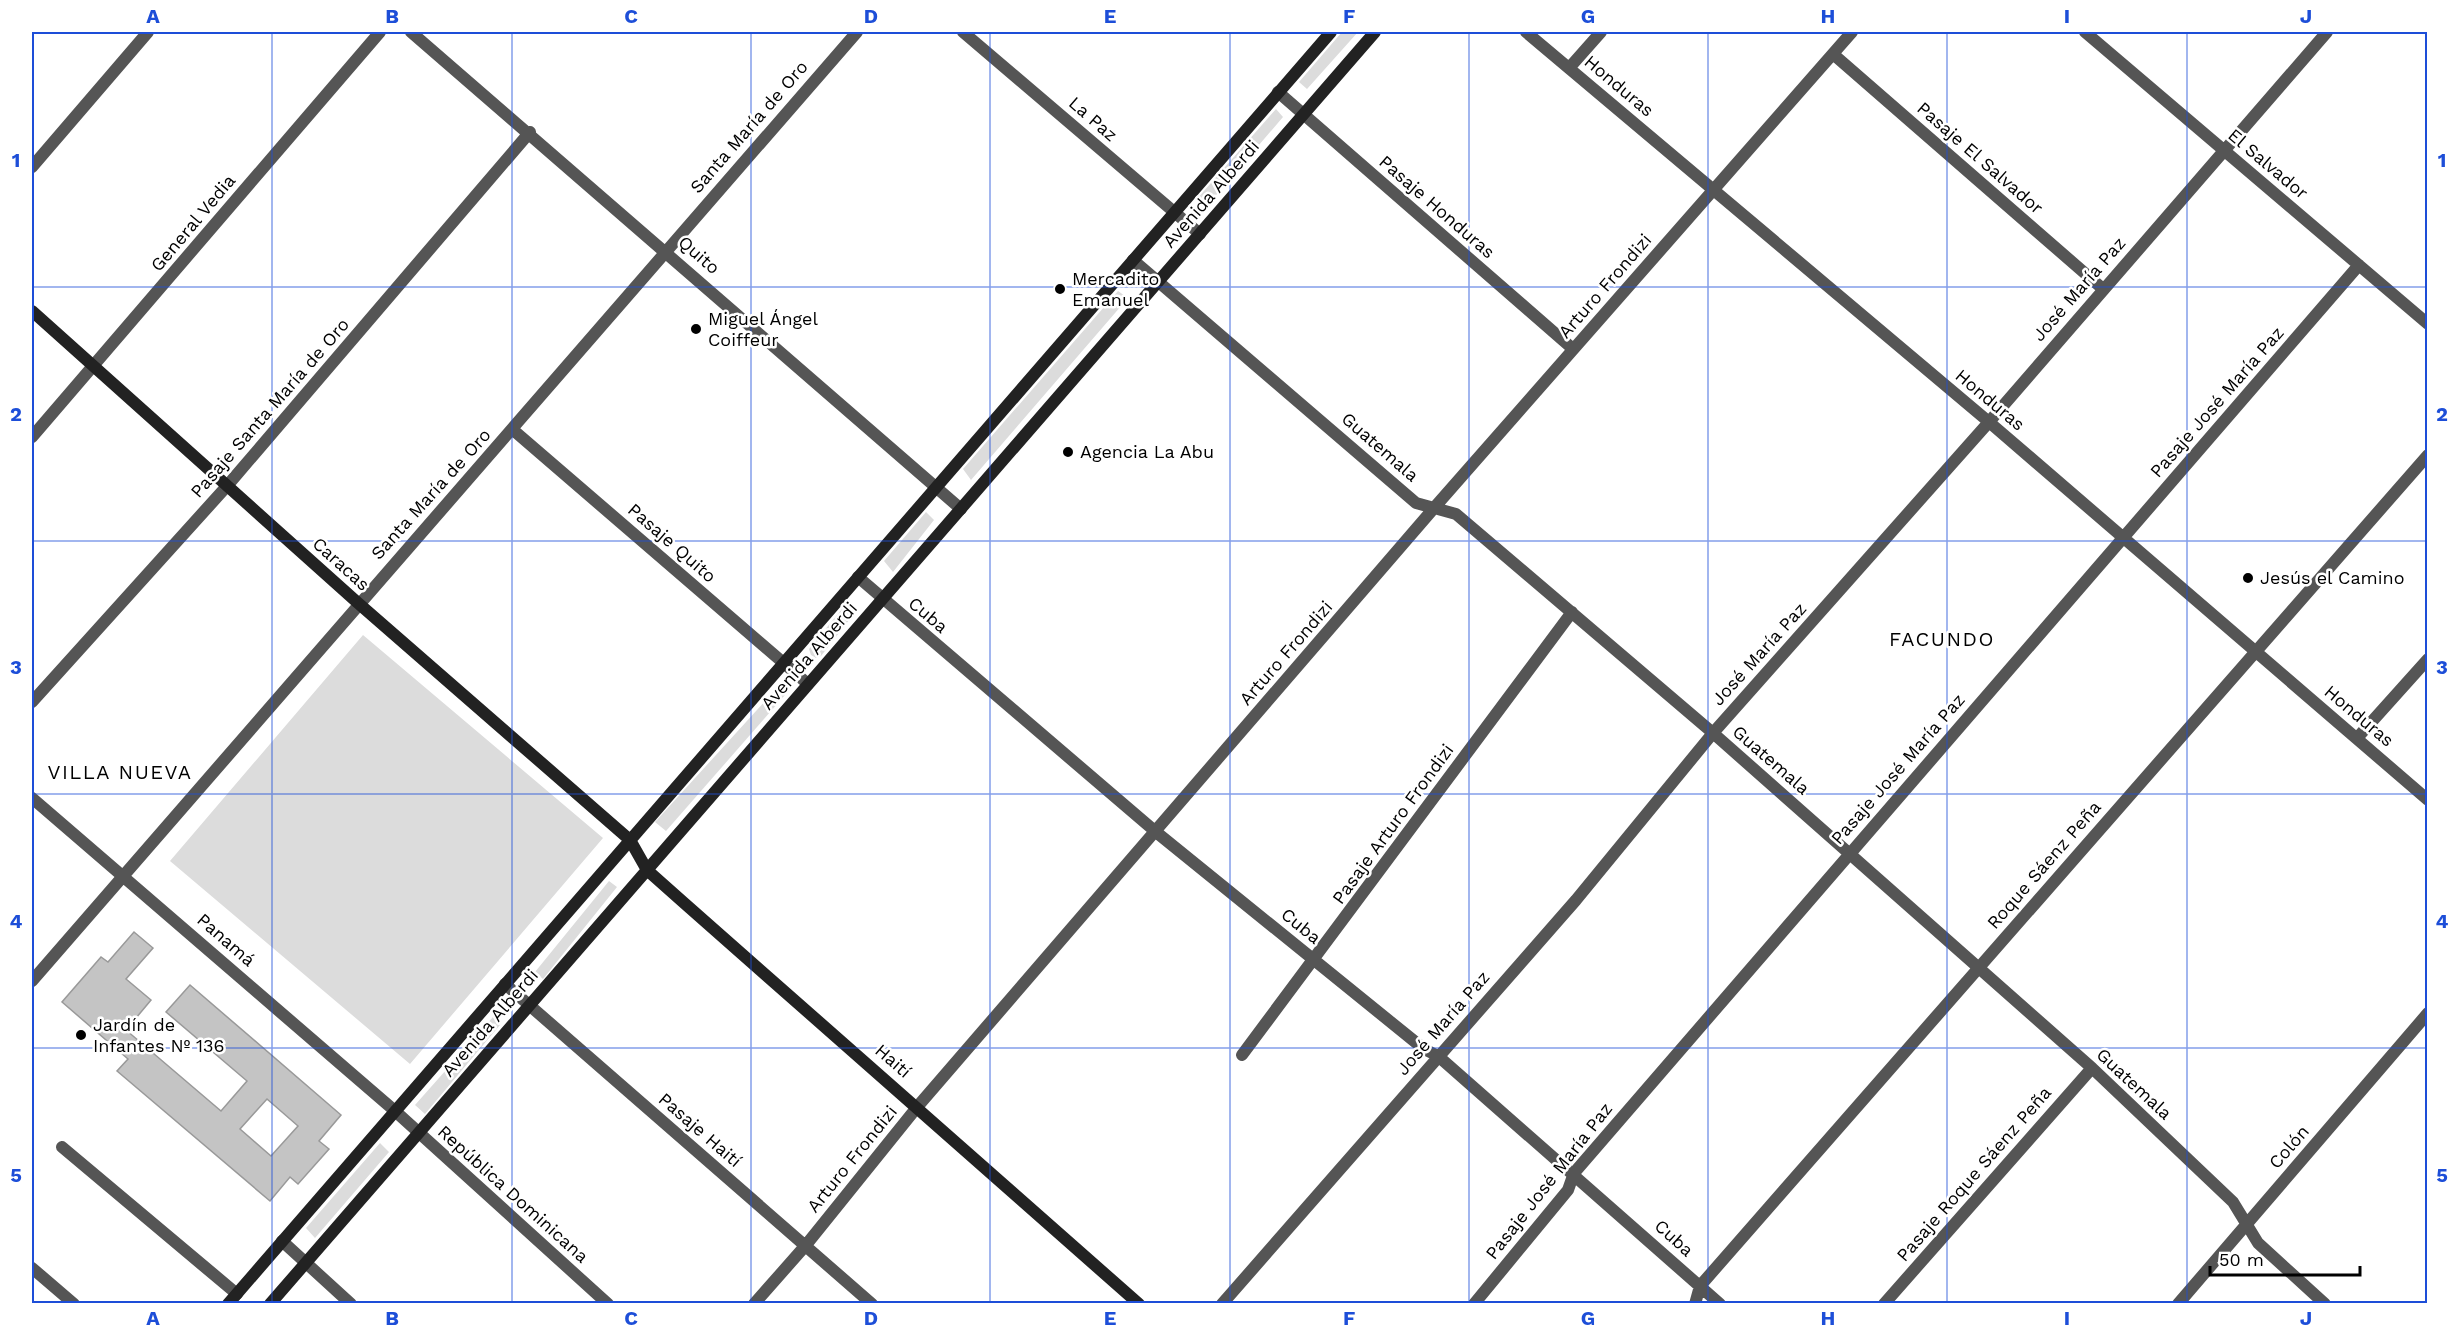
<svg xmlns="http://www.w3.org/2000/svg" width="2459" height="1335" viewBox="0 0 2459 1335" font-family="'Work Sans',sans-serif">
  <style>
    .green { fill: #dcdcdc }
    .building { fill: #c4c4c4; stroke: #999; stroke-width: 1.5; fill-rule: evenodd }
    .lines { fill: none; stroke-linecap: round; stroke-linejoin: round }
    .lane { stroke: #555; stroke-width: 12 }
    .street { stroke: #555; stroke-width: 12 }
    .secondary { stroke: #222; stroke-width: 12 }
    .grid { fill: none; stroke: #1d4ed8; stroke-width: 1.5; stroke-opacity: 0.55 }
    .poi-dot { fill: #000; stroke: #fff; stroke-width: 2 }
    .labels { text-anchor: middle; stroke-width: 5; stroke-linejoin: round; paint-order: stroke }
    .street-label { font-size: 18px; fill: #000; stroke: #fff }
    .poi-label { font-size: 18px; fill: #000; stroke: #fff; text-anchor: start }
    .neighbourhood-label { font-size: 20px; letter-spacing: 1.5px; fill: #000; stroke: #fff }
    .neatline { fill: none; stroke: #1d4ed8; stroke-width: 2 }
    .grid-label { font-size: 20px; text-anchor: middle; font-weight: bold; fill: #1d4ed8 }
  </style>
  <rect width="100%" height="100%" fill="#fff"/>
  <path class="green" d="M1342,32h16l-51,57 -8,-7z
    M1276,109l7,8 -78,91 -9,-8z
    M1118,291l10,7 -157,182 -8,-11z
    M926,512l8,8 -41,52 -9,-11z
    M848,608l5,7 -32,41 -5,2 -5,-3 -2,-6 33,-40z
    M363,635l240,203 -193,226 -240,-203z
    M776,689l9,6 -119,136 -11,-9z
    M609,881l8,6 -74,92 -8,-7z
    M493,1017l7,8 -75,89 -10,-9z
    M380,1143l9,9 -74,86 -9,-10z"/>
  <path class="building" d="M134,932l19,16 -27,31 25,21 -25,30 95,81 26,-30 -81,-69 24,-27 151,130 -22,26 10,8 -31,35 -8,-7 -20,24 -153,-130 11,-12 -66,-57 39,-45 7,5zM267,1099l31,27 -27,30 -31,-27z"/>
  <g class="lines">
    <path class="lane" d="M62,1147l175,147"/>
    <path class="street" d="M411,32l550,477
      M963,32l237,202
      M1526,32l463,390 439,378
      M2085,32l343,292
      M1833,54l270,235
      M1570,67l31,-35
      M1278,92l295,257
      M32,167l116,-135
      M1133,260l283,243 40,11 257,219 379,335 141,134 25,41 67,61
      M512,429l296,255
      M32,437l348,-405
      M858,577l298,255 268,217 14,7 282,248
      M32,702l195,-216 303,-354
      M2358,737l70,-78
      M32,798l363,313 213,193
      M32,981l825,-949
      M505,984l367,320
      M1242,1055l330,-443
      M282,1241l69,63
      M32,1268l42,36
      M754,1304l52,-59 112,-139 516,-598 418,-476
      M1222,1304l354,-404 137,-167 276,-311 338,-390
      M1474,1304l94,-114 6,-17 785,-908
      M1695,1304l5,-18 728,-831
      M1884,1304l208,-236
      M2178,1304l250,-291"/>
    <path class="secondary" d="M32,311l326,292 272,237 17,30 36,32 456,402
      M228,1304l1103,-1272
      M270,1304l1105,-1272"/>
  </g>
  <path class="grid" d="M272,32v1272M512,32v1272M751,32v1272M990,32v1272M1230,32v1272M1469,32v1272M1708,32v1272M1947,32v1272M2187,32v1272M32,287h2396M32,541h2396M32,794h2396M32,1048h2396"/>
  <g class="poi-dot">
    <circle cx="1060" cy="289" r="6"/>
    <circle cx="696" cy="329" r="6"/>
    <circle cx="1068" cy="452" r="6"/>
    <circle cx="2248" cy="578" r="6"/>
    <circle cx="81" cy="1035" r="6"/>
  </g>
  <g class="labels">
    <g class="street-label">
      <text transform="translate(1619 86) rotate(40)" y="6">Honduras</text>
      <text transform="translate(1093 119) rotate(41)" y="6">La Paz</text>
      <text transform="translate(749 127) rotate(-49)" y="6">Santa María de Oro</text>
      <text transform="translate(1980 158) rotate(41)" y="6">Pasaje El Salvador</text>
      <text transform="translate(2268 164) rotate(40)" y="6">El Salvador</text>
      <text transform="translate(1211 194) rotate(-49)" y="6">Avenida Alberdi</text>
      <text transform="translate(1437 207) rotate(41)" y="6">Pasaje Honduras</text>
      <text transform="translate(193 223) rotate(-50)" y="6">General Vedia</text>
      <text transform="translate(699 255) rotate(41)" y="6">Quito</text>
      <text transform="translate(1605 286) rotate(-49)" y="6">Arturo Frondizi</text>
      <text transform="translate(2079 289) rotate(-49)" y="6">José María Paz</text>
      <text transform="translate(1990 400) rotate(40)" y="6">Honduras</text>
      <text transform="translate(2217 402) rotate(-49)" y="6">Pasaje José María Paz</text>
      <text transform="translate(270 408) rotate(-49)" y="6">Pasaje Santa María de Oro</text>
      <text transform="translate(1380 447) rotate(41)" y="6">Guatemala</text>
      <text transform="translate(431 494) rotate(-48)" y="6">Santa María de Oro</text>
      <text transform="translate(672 543) rotate(41)" y="6">Pasaje Quito</text>
      <text transform="translate(341 564) rotate(42)" y="6">Caracas</text>
      <text transform="translate(928 615) rotate(40)" y="6">Cuba</text>
      <text transform="translate(1286 653) rotate(-49)" y="6">Arturo Frondizi</text>
      <text transform="translate(1759 654) rotate(-48)" y="6">José María Paz</text>
      <text transform="translate(809 656) rotate(-49)" y="6">Avenida Alberdi</text>
      <text transform="translate(2359 716) rotate(40)" y="6">Honduras</text>
      <text transform="translate(1771 760) rotate(41)" y="6">Guatemala</text>
      <text transform="translate(1898 769) rotate(-49)" y="6">Pasaje José María Paz</text>
      <text transform="translate(1393 824) rotate(-54)" y="6">Pasaje Arturo Frondizi</text>
      <text transform="translate(2044 865) rotate(-49)" y="6">Roque Sáenz Peña</text>
      <text transform="translate(1301 926) rotate(39)" y="6">Cuba</text>
      <text transform="translate(226 940) rotate(41)" y="6">Panamá</text>
      <text transform="translate(490 1023) rotate(-49)" y="6">Avenida Alberdi</text>
      <text transform="translate(1443 1023) rotate(-49)" y="6">José María Paz</text>
      <text transform="translate(893 1061) rotate(41)" y="6">Haití</text>
      <text transform="translate(2134 1084) rotate(43)" y="6">Guatemala</text>
      <text transform="translate(700 1130) rotate(41)" y="6">Pasaje Haití</text>
      <text transform="translate(2289 1147) rotate(-49)" y="6">Colón</text>
      <text transform="translate(852 1159) rotate(-51)" y="6">Arturo Frondizi</text>
      <text transform="translate(1974 1174) rotate(-49)" y="6">Pasaje Roque Sáenz Peña</text>
      <text transform="translate(1549 1181) rotate(-52)" y="6">Pasaje José María Paz</text>
      <text transform="translate(513 1194) rotate(42)" y="6">República Dominicana</text>
      <text transform="translate(1674 1238) rotate(42)" y="6">Cuba</text>
    </g>
    <g class="poi-label">
      <text x="1072" y="285">Mercadito<tspan x="1072" dy="21">Emanuel</tspan></text>
      <text x="708" y="325">Miguel Ángel<tspan x="708" dy="21">Coiffeur</tspan></text>
      <text x="1080" y="458">Agencia La Abu</text>
      <text x="2260" y="584">Jesús el Camino</text>
      <text x="93" y="1031">Jardín de<tspan x="93" dy="21">Infantes Nº 136</tspan></text>
    </g>
    <g class="neighbourhood-label">
      <text x="1942" y="646">FACUNDO</text>
      <text x="120" y="779">VILLA NUEVA</text>
    </g>
  </g>
  <rect width="2459" height="1335" fill="none" stroke="#ffffff" stroke-width="66"/>
  <path d="M2210 1266v9h150v-9" fill="none" stroke="#000000" stroke-width="3"/>
  <text x="2219" y="1266" font-size="18" fill="#000000" stroke="#ffffff" stroke-width="4.5" paint-order="stroke">50 m</text>
  <rect x="33" y="33" width="2393" height="1269" class="neatline"/>
  <g class="grid-label">
    <text x="153" y="23">A</text>
    <text x="392" y="23">B</text>
    <text x="631" y="23">C</text>
    <text x="871" y="23">D</text>
    <text x="1110" y="23">E</text>
    <text x="1349" y="23">F</text>
    <text x="1588" y="23">G</text>
    <text x="1828" y="23">H</text>
    <text x="2067" y="23">I</text>
    <text x="2306" y="23">J</text>
    <text x="16" y="167">1</text>
    <text x="2442" y="167">1</text>
    <text x="16" y="421">2</text>
    <text x="2442" y="421">2</text>
    <text x="16" y="674">3</text>
    <text x="2442" y="674">3</text>
    <text x="16" y="928">4</text>
    <text x="2442" y="928">4</text>
    <text x="16" y="1182">5</text>
    <text x="2442" y="1182">5</text>
    <text x="153" y="1325">A</text>
    <text x="392" y="1325">B</text>
    <text x="631" y="1325">C</text>
    <text x="871" y="1325">D</text>
    <text x="1110" y="1325">E</text>
    <text x="1349" y="1325">F</text>
    <text x="1588" y="1325">G</text>
    <text x="1828" y="1325">H</text>
    <text x="2067" y="1325">I</text>
    <text x="2306" y="1325">J</text>
  </g>
</svg>
